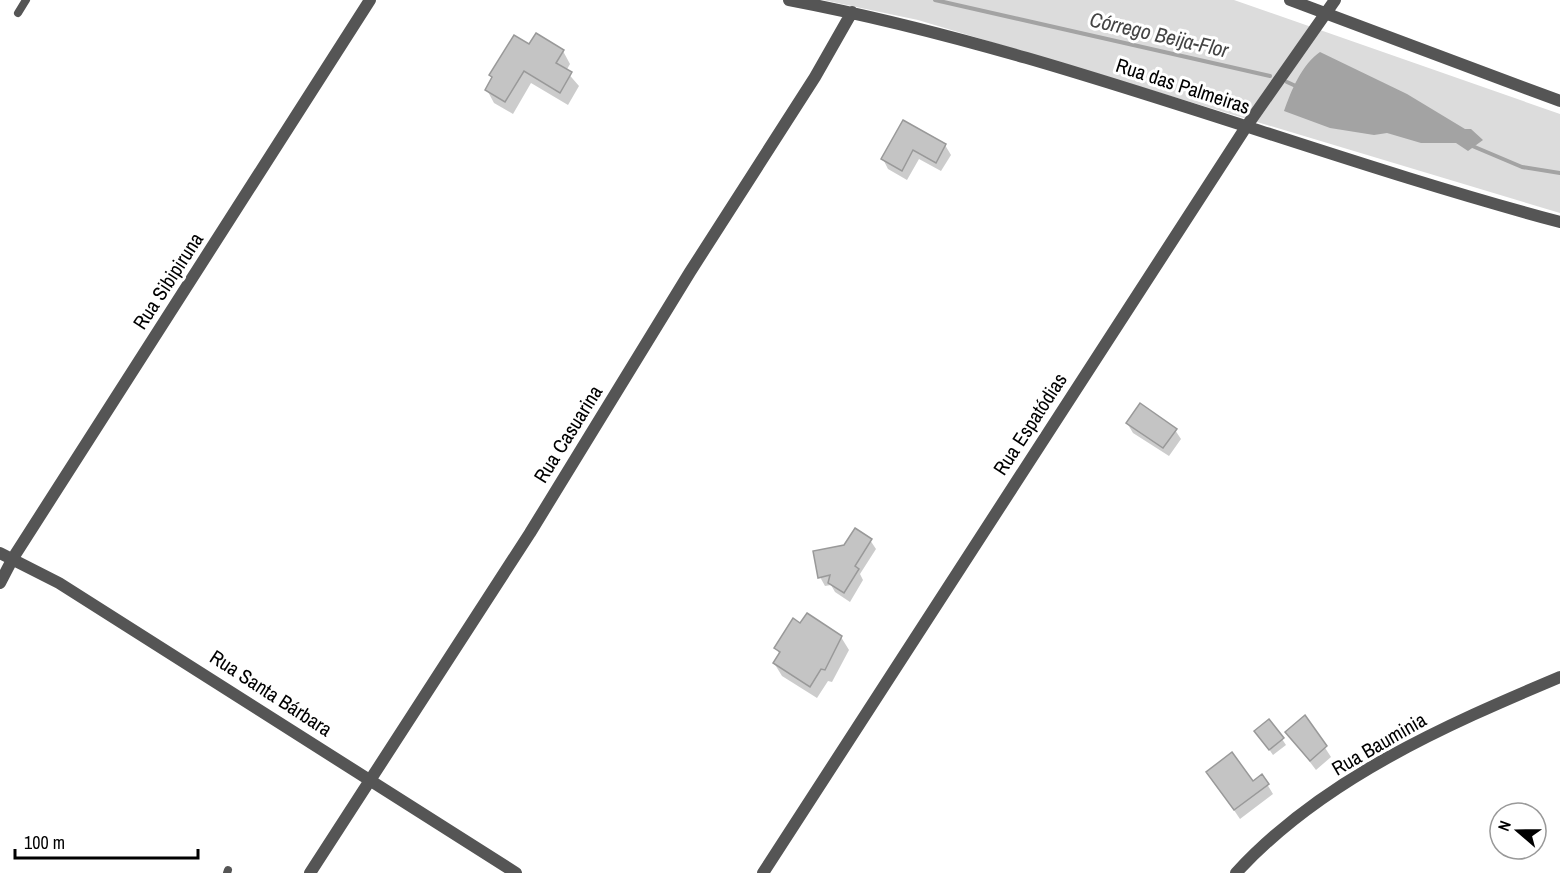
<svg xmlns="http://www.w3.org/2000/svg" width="1560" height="873" viewBox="0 0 1560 873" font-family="'Archivo Narrow',sans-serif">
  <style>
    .green { fill: #dcdcdc }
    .water { fill: #a3a3a3 }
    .shadow { fill: #0003 }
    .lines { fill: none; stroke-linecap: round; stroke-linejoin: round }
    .stream { stroke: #a3a3a3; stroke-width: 4 }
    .building { fill: #c4c4c4; stroke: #999; stroke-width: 1.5 }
    .service { stroke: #555; stroke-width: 8 }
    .minor { stroke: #555; stroke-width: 12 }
    .labels { text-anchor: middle; stroke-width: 6; stroke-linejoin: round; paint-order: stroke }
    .street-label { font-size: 20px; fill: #000; stroke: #fff }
    .water-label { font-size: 21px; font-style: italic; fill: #444; stroke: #fff }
  </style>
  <rect width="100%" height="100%" fill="#fff"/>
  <path class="green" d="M823,0h411l326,114v99l-642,-193z"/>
  <path class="water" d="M1320,52l87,42 58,35h6l12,11 -15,11 -12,-8h-35l-34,-10 -13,2 -44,-7 -46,-17c7,-20 18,-47 36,-59z"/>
  <path class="shadow" d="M530,46l33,5 7,13 -4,7 13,15 -11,19 -37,-22 -18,31 -19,-11 -7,-13 6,-11 -2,-4z
    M904,122l41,23 6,10 -10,16 -22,-12 -12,21 -19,-11 -5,-10z
    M1127,423l48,7 6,9 -12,17 -36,-23z
    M870,540l6,9 -16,25 3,6 -13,22 -15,-10 -4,-7 -6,1 -5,-9z
    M801,625l40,12 8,13 -17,32 -4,-1 -11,17 -35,-22 -8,-13 6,-8 -4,-7z
    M1305,717l26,40 -15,13 -29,-38z
    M1260,737l22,2 4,6 -13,10z
    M1208,772l45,11 9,-7 11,18 -33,25z"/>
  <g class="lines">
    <path class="stream" d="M935,0l335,76
      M1287,82l11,5
      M1470,145l52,22 38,6"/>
  </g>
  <path class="building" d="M536,33l28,17 -8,13 16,9 -12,21 -36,-22 -19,31 -20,-12 7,-13 -3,-2 25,-40 15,9z
    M903,120l43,24 -10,19 -23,-13 -11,21 -21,-12z
    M1140,403l37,26 -14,19 -37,-25z
    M855,528l17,11 -17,27 4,3 -15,24 -16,-10 2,-8 -12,3 -5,-27 31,-6z
    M807,613l35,23 -17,34 -4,-1 -11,18 -37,-24 7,-11 -6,-4 19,-30 7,5z
    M1305,715l22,31 -17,15 -25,-29z
    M1269,719l15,19 -15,12 -15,-19z
    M1232,752l21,29 9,-7 7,10 -35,26 -28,-38z"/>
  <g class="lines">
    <path class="service" d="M18,13l8,-13
      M227,873l1,-3"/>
    <path class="minor" d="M789,0c264,50 512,153 771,222
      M1290,0l270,101
      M0,553l59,30 457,290
      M0,583l13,-25 357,-558
      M310,873l220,-340 160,-261 125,-195 37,-65
      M763,873l483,-746 89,-127
      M1236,873c86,-94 210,-148 324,-196"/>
  </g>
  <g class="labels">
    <g class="street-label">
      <text transform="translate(1183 86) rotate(18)" y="7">Rua das Palmeiras</text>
      <text transform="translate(168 281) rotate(-57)" y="7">Rua Sibipiruna</text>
      <text transform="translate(1030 424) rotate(-57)" y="7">Rua Espatódias</text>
      <text transform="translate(568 434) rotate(-58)" y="7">Rua Casuarina</text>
      <text transform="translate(271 693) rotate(33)" y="7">Rua Santa Bárbara</text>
      <text transform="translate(1379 744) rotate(-30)" y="7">Rua Bauminia</text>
    </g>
    <g class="water-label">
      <text transform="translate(1159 35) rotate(13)" y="7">Córrego Beija-Flor</text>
    </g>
  </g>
  <g transform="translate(1518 831) rotate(290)"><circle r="28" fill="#ffffff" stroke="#999999" stroke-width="1.5"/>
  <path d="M0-4.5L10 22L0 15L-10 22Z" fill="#000000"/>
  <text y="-9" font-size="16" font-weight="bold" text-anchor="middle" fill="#000000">N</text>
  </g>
  <path d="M15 849v9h183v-9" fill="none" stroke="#000000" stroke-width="3"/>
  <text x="24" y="849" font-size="18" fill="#000000" stroke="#ffffff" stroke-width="4.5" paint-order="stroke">100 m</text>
</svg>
